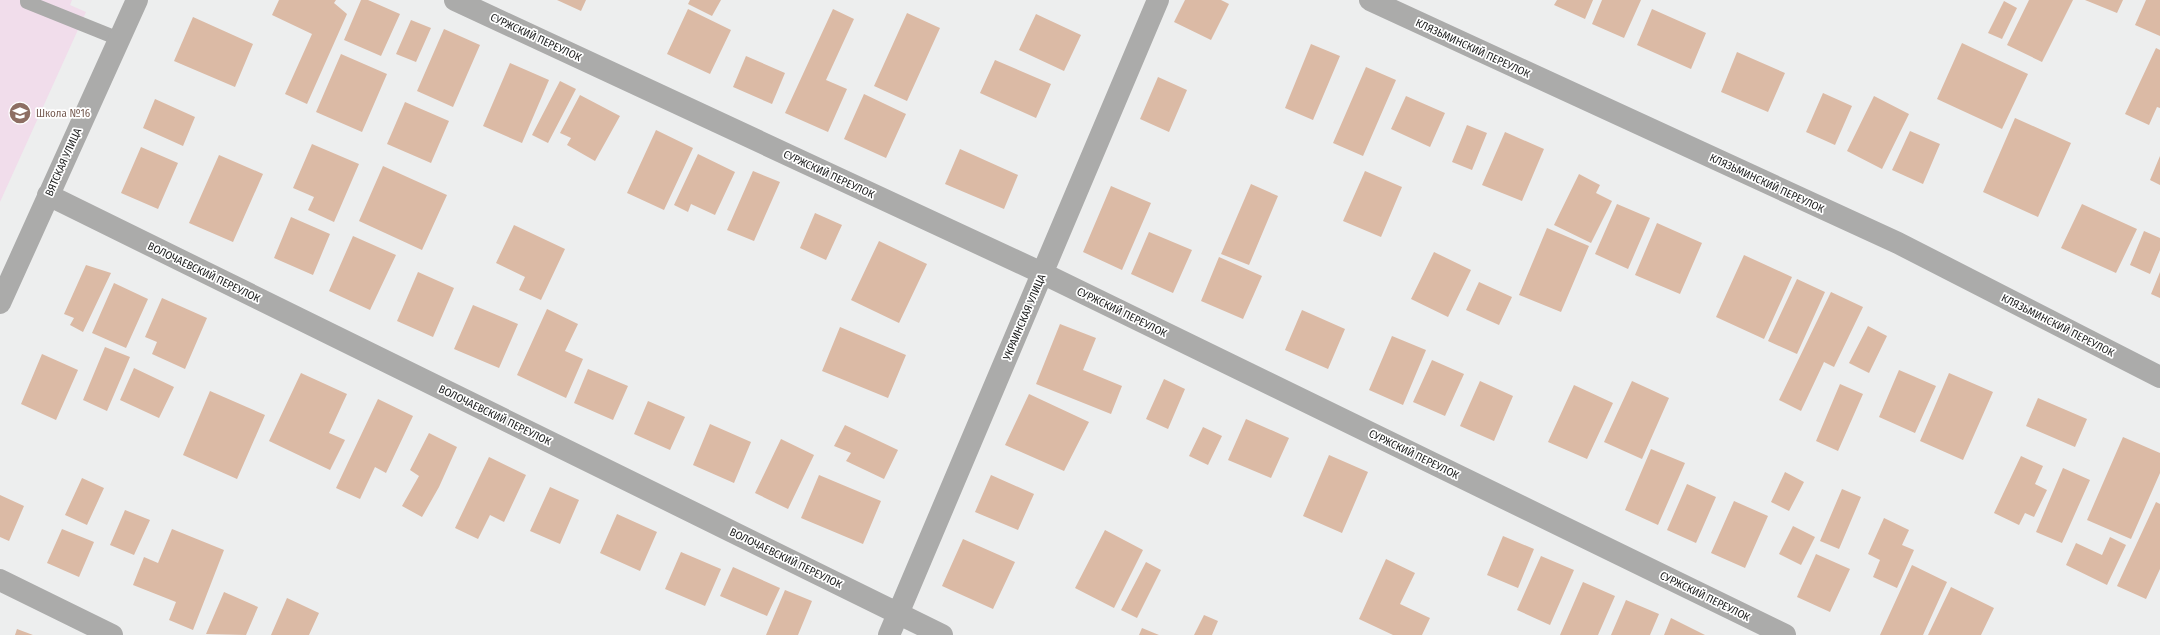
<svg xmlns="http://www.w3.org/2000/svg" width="2160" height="635" viewBox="0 0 2160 635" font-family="'Fira Sans Condensed',sans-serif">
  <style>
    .education { fill: #f1ddeb }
    .building { fill: #dbbaa5 }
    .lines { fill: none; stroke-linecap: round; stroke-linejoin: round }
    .lane { stroke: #ababaa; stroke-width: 14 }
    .street { stroke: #ababaa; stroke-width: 22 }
    .labels { text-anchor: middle; stroke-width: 3.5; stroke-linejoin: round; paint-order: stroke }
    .street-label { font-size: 11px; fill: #1e1f1f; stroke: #fff }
    .education-label { font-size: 11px; fill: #785e54; stroke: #fff; text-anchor: start }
  </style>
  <rect width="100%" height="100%" fill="#edeeee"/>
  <path class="education" d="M0,0h72l-2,5 16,7 -86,190z"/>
  <path class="building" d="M279,0h57l-2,3 13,11 -40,90 -22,-10 27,-60 -40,-19z
    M361,0h7l32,14 -19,42 -37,-16z
    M557,0h29l-5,11z
    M690,0h31l-9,16 -24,-12z
    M1185,0h36l8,4 -18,36 -37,-18z
    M1557,0h36l-8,19 -31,-14z
    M1602,0h39l-17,38 -32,-14z
    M2029,0h44l-31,62 -35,-17z
    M2085,0h38l-6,13z
    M2146,0h14v36l-25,-11z
    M2004,1l13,7 -15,31 -14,-6z
    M688,9l43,21 -21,44 -43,-20z
    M833,9l21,10 -28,61 21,9 -19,43 -43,-19z
    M1652,9l54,24 -15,36 -54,-24z
    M907,13l33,15 -33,73 -33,-15z
    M1036,14l45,21 -17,36 -45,-21z
    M193,17l60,27 -18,43 -61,-26z
    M411,20l20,8 -15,34 -20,-8z
    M444,29l36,16 -27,62 -36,-16z
    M1962,43l66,31 -26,55 -65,-30z
    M1311,44l29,12 -27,64 -28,-12z
    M2156,48l4,2v58l-3,-1 -8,18 -24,-11z
    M1737,52l48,21 -17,39 -47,-20z
    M341,54l46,20 -25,58 -46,-20z
    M746,56l39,17 -13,31 -39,-17z
    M995,60l56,24 -15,34 -56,-25z
    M510,63l39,17 -27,63 -39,-17z
    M1366,67l30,13 -33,76 -30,-13z
    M1158,77l29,13 -18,42 -29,-13z
    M560,81l16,8 -28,54 -16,-8z
    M1823,93l29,13 -17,39 -29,-13z
    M864,94l42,20 -20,44 -42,-19z
    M580,95l40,21 -25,45 -28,-16 4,-7 -11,-5z
    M1406,96l39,17 -15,34 -39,-18z
    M1874,96l35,18 -27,55 -35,-18z
    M155,99l40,18 -12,29 -40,-18z
    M405,102l44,19 -18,42 -44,-19z
    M2015,118l56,25 -33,74 -55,-25z
    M1467,125l20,8 -15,37 -20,-8z
    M656,130l37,18 -29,62 -37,-17z
    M1910,131l30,13 -17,40 -31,-14z
    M1505,132l39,17 -22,52 -40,-16z
    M312,144l47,20 -25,58 -26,-12 6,-13 -21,-9z
    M141,147l37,16 -20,46 -37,-16z
    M960,149l58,26 -14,34 -59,-25z
    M698,154l37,18 -20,43 -24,-11 -3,8 -14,-7z
    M219,155l44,19 -30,68 -44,-19z
    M2160,156v29l-10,-5z
    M383,166l64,29 -25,55 -63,-29z
    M753,171l27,11 -26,59 -27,-11z
    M1365,171l37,16 -21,50 -38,-16z
    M1579,174l21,11 -4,8 16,8 -21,42 -37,-18z
    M1251,184l27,12 -29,69 -28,-11z
    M1111,186l40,17 -29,67 -39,-18z
    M1617,204l33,14 -22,51 -33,-15z
    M2082,204l55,25 -21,44 -55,-25z
    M815,213l27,12 -16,35 -26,-12z
    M291,217l39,17 -17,41 -39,-17z
    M1657,223l45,20 -22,51 -45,-19z
    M514,225l51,24 -24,51 -22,-10 6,-13 -29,-14z
    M1547,228l42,18 -28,66 -42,-17z
    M2144,231l16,7v12l-10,24 -20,-9z
    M1149,232l43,18 -19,43 -42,-19z
    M353,236l43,19 -26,55 -41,-19z
    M879,241l48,23 -28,59 -48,-23z
    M1434,252l37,18 -23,47 -37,-18z
    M1744,255l48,22 -28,62 -48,-22z
    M1219,257l43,19 -19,43 -42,-18z
    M86,265l25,8 -28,59 -13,-7 4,-7 -10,-4z
    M418,272l36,16 -21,49 -36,-16z
    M2160,272v26l-9,-4z
    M1797,279l28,13 -28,62 -29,-13z
    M1479,282l33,15 -13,28 -33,-15z
    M114,283l34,16 -22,49 -34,-15z
    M1831,292l32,15 -29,60 -10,-5 -23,49 -22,-11z
    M162,298l45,20 -22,51 -33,-15 5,-12 -12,-5z
    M473,305l45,19 -19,44 -45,-19z
    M547,309l31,15 -13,27 18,8 -17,39 -49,-23z
    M1302,310l43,19 -17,40 -43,-19z
    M1060,324l36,14 -13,32 39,16 -11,28 -75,-30z
    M1868,326l19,10 -18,37 -20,-10z
    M840,327l66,28 -18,43 -66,-27z
    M1392,336l34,14 -23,55 -34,-15z
    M105,347l25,10 -23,54 -24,-11z
    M42,354l36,16 -22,50 -35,-16z
    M1432,360l32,14 -19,42 -32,-14z
    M134,368l40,19 -15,31 -39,-18z
    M588,369l40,17 -15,34 -39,-17z
    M1899,370l37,16 -21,47 -36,-16z
    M301,373l46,21 -18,39 16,7 -15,30 -61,-29z
    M1949,373l44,19 -30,68 -43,-19z
    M1164,379l21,10 -17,40 -22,-10z
    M1480,381l33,15 -19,45 -34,-15z
    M1632,381l37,17 -27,61 -38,-17z
    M1840,384l23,10 -25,57 -22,-10z
    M1574,385l39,18 -26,56 -39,-17z
    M210,391l55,24 -28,64 -54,-24z
    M1029,394l60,28 -25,49 -59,-26z
    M2038,398l49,21 -12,28 -49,-21z
    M378,399l35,17 -27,57 -11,-6 -15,32 -24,-11z
    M648,401l37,16 -15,33 -36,-16z
    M1246,419l43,19 -18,40 -43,-18z
    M710,424l41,18 -17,41 -41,-18z
    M845,425l53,25 -14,29 -38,-18 5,-8 -17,-7z
    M1203,427l19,9 -14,29 -19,-9z
    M429,433l28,14 -18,40 -17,30 -20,-11 17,-30 -9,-6z
    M2123,437l37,16v20l-29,66 -44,-19z
    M781,439l33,16 -26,54 -33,-16z
    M1651,449l34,14 -27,62 -33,-15z
    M1329,455l39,17 -26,61 -39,-17z
    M2021,456l22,10 -8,18 12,6 -13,27 -9,-4 -6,12 -25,-12z
    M489,457l37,18 -22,47 -14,-7 -12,24 -23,-11z
    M2063,468l27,12 -28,63 -26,-11z
    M1785,472l19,10 -15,29 -18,-9z
    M819,475l62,26 -18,43 -62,-26z
    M991,475l43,19 -16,36 -43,-18z
    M82,478l22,10 -17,37 -22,-10z
    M1687,484l29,13 -20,46 -29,-13z
    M550,487l29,13 -19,44 -30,-13z
    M1842,489l19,8 -22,52 -19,-8z
    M0,495l24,11 -15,35 -9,-4z
    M1734,501l34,15 -23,52 -34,-15z
    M2156,502l4,2v65l-14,30 -29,-13z
    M125,510l25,10 -16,35 -24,-10z
    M617,514l40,18 -17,39 -40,-18z
    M1884,518l25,12 -7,15 12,5 -17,38 -24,-11 7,-17 -12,-6z
    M1793,526l22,11 -14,28 -22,-11z
    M62,529l32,13 -15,35 -32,-14z
    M172,529l52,21 -31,80 -24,-10 7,-18 -43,-17 11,-28 14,6z
    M1105,530l38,20 -29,58 -39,-20z
    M1503,536l31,13 -16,39 -31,-13z
    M2110,537l16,8 -19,40 -41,-20 10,-22 26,12z
    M963,539l52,23 -22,47 -51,-23z
    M681,552l40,17 -16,37 -40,-17z
    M1816,554l34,15 -20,43 -33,-15z
    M1541,556l33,14 -24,55 -33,-15z
    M1386,559l29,14 -15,31 30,14 -8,17h-29l-34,-16z
    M1146,562l15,8 -24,48 -16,-8z
    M1912,565l35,17 -24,53h-43z
    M733,567l47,21 -13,28 -47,-20z
    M1583,582l32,14 -17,39h-38z
    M1951,587l43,21 -13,27h-53z
    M785,590l27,11 -14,34h-32z
    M224,592l34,15 -12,28 -40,-1z
    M287,598l32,15 -10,22h-38z
    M1626,600l33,14 -9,21h-39z
    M1204,615l14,6 -6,14h-18z
    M1671,618l34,17h-41z
    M1142,628l17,7h-20z
    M17,629l16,6h-18z"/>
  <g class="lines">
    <path class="lane" d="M27,0v2l92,37"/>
    <path class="street" d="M455,0l587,273 743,362
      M1370,0l528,243 262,134
      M48,195l894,440
      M0,303l137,-303
      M0,580l112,55
      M889,635l269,-635"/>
  </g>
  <defs>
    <g id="school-disc" transform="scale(1.15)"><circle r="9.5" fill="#8d6e63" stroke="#fff"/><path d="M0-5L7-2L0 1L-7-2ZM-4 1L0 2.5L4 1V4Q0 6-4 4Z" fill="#fff"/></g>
  </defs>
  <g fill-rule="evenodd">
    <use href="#school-disc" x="20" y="113"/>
  </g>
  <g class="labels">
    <g class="street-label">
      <text transform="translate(536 37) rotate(25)" y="4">СУРЖСКИЙ ПЕРЕУЛОК</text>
      <text transform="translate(1473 48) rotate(25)" y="4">КЛЯЗЬМИНСКИЙ ПЕРЕУЛОК</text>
      <text transform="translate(63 162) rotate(-66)" y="4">ВЯТСКАЯ УЛИЦА</text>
      <text transform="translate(829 174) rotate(25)" y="4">СУРЖСКИЙ ПЕРЕУЛОК</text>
      <text transform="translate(1767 183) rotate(25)" y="4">КЛЯЗЬМИНСКИЙ ПЕРЕУЛОК</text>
      <text transform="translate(204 272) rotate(26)" y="4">ВОЛОЧАЕВСКИЙ ПЕРЕУЛОК</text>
      <text transform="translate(1122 312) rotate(26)" y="4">СУРЖСКИЙ ПЕРЕУЛОК</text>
      <text transform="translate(1024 317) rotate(-67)" y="4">УКРАИНСКАЯ УЛИЦА</text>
      <text transform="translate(2058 325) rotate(27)" y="4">КЛЯЗЬМИНСКИЙ ПЕРЕУЛОК</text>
      <text transform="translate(495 415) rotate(26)" y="4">ВОЛОЧАЕВСКИЙ ПЕРЕУЛОК</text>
      <text transform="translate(1414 454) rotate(26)" y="4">СУРЖСКИЙ ПЕРЕУЛОК</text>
      <text transform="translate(786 558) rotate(26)" y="4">ВОЛОЧАЕВСКИЙ ПЕРЕУЛОК</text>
      <text transform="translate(1705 596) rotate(26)" y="4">СУРЖСКИЙ ПЕРЕУЛОК</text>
    </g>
    <g class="education-label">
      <text x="36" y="117">Школа №16</text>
    </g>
  </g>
</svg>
